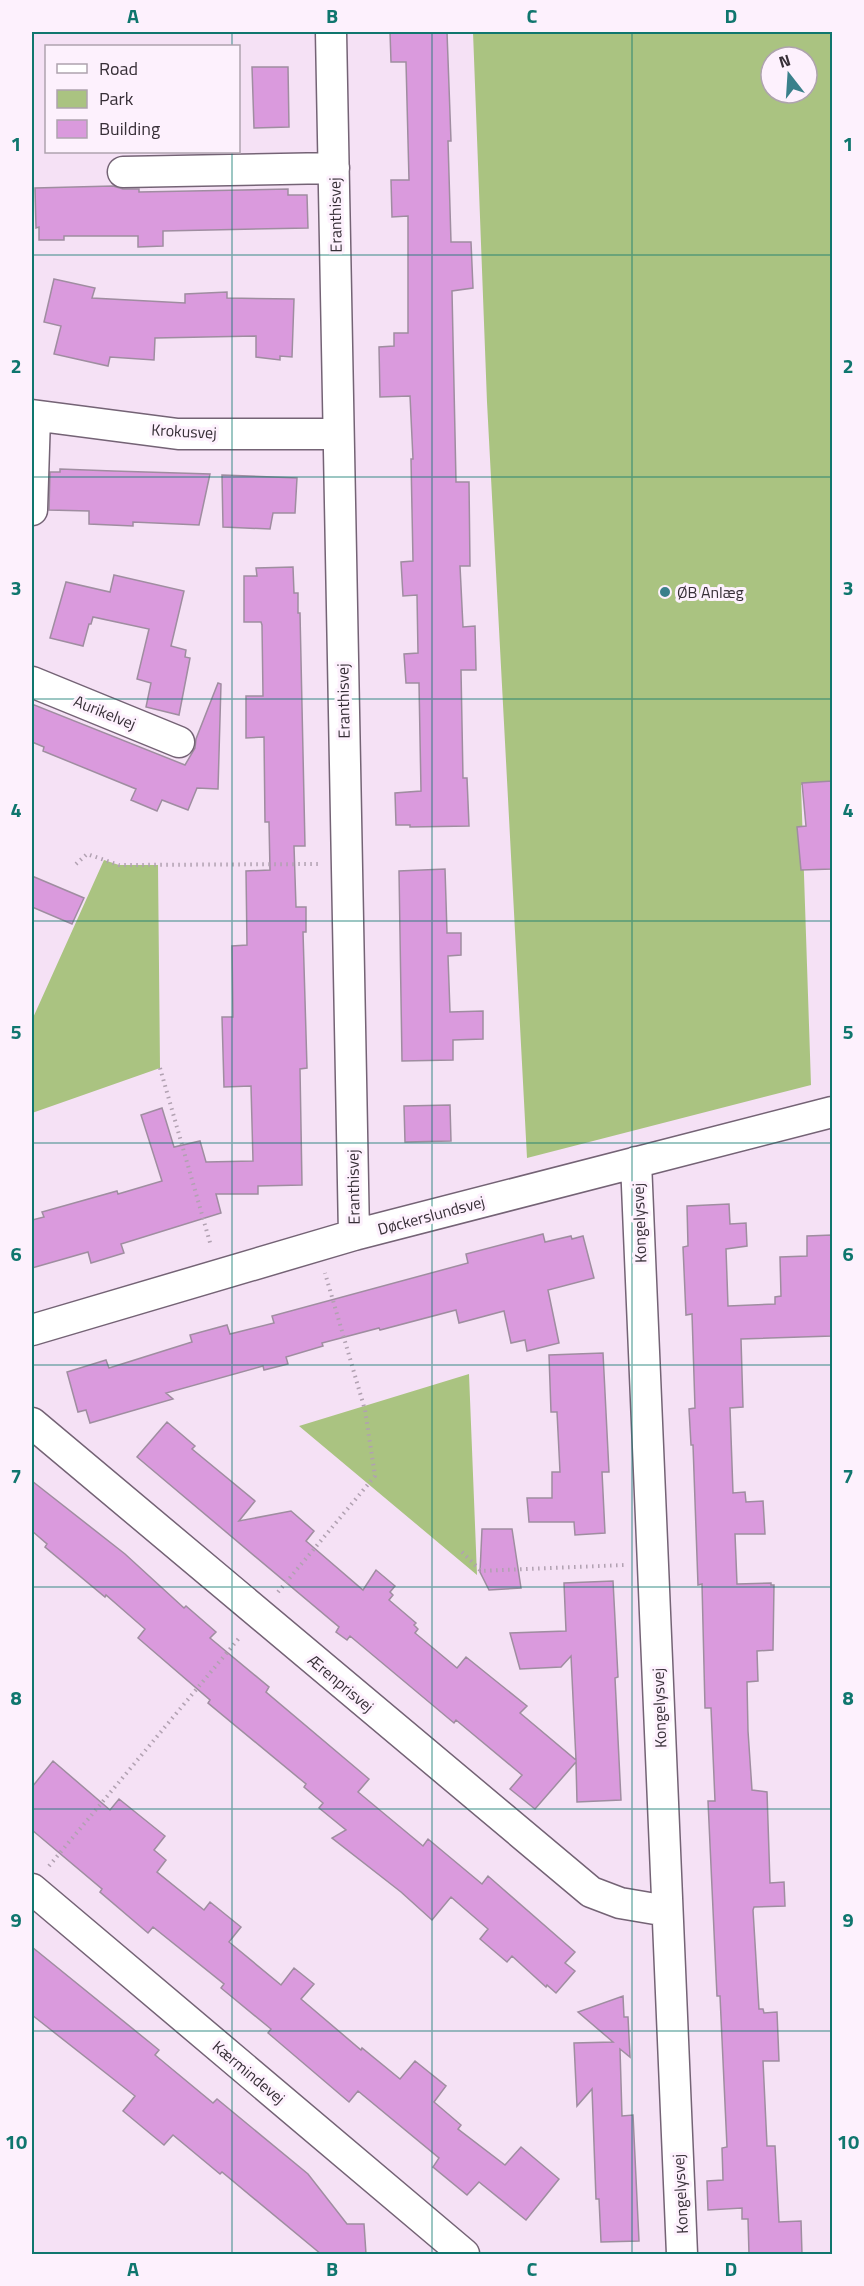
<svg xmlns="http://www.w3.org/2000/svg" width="864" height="2286" viewBox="0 0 864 2286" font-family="'Titillium Web',sans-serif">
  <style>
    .green { fill: #aac381; fill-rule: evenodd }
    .building { fill: #da9add; stroke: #9f8da0; stroke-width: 1.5 }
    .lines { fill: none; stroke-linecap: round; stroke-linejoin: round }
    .minor-casing { stroke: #746375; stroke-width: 33 }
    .path { stroke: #b1a1b1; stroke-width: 4; stroke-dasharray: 1.5 4.5; stroke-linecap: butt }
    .minor { stroke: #fff; stroke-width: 30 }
    .grid { fill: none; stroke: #0f766e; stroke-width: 1.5; stroke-opacity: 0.55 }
    .poi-dot { fill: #3a808b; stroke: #fdf1fd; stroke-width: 2 }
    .labels { text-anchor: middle; stroke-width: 6; stroke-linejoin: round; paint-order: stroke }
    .street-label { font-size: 16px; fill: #372f37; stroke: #fdf1fd }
    .poi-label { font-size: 16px; fill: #372f37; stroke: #fdf1fd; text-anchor: start }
    .neatline { fill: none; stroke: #0f766e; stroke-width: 2 }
    .grid-label { font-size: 20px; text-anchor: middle; font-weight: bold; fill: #0f766e }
  </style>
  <rect width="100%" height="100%" fill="#f5e1f5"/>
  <path class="green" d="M473,32h359v750l-31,3 10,300 -284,73 -40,-756zM771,57h36v36h-36z
    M104,860l15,5h39l2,203 -128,45v-93z
    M469,1374l8,201 -178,-149z"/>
  <path class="building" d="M390,32h57l4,109h-3l3,101h20l2,46 -21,3 4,191h13l1,84h-10l3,61 12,-1 1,44h-15l2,108h4l2,48 -59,1v-2h-14l-1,-32 26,-2 -2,-108h-13l-2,-29 14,-1 -1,-58 -14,1 -2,-34 12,-1 -2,-102h2l-3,-63 -30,1 -1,-50 15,-1v-13h14v-117l-16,1 -1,-37h18l-3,-118h-15z
    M252,67h36l1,60 -35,1z
    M113,186l10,3h16v3l149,-3v6h19l1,33 -145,3v15l-25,1v-11h-74v4h-25v-13l-3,1 -1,-40z
    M54,279l41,9 -3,10 93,5v-9l42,-2v6l67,1 -2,58 -12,-1v4l-24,-3v-21l-101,2 -1,22 -44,-3 -2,9 -54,-12 7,-28 -17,-4z
    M60,469l53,2 97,3 -11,51 -66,-3v4l-44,-2v-13l-40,-1 1,-38h10z
    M222,475l75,3 -2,35h-22l-3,16 -47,-2z
    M293,567l1,26h4v20h2l5,233h-11l2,61h10v25h-3l4,136 -7,1 2,116 -44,1v8h-42l5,19 -100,31 3,9 -33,10 -3,-11 -56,16v-48l12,-3 -2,-5 75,-21 1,3 44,-13 -21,-66 21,-7 12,39 26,-6 6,21 47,-1 -2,-75 -27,1 -2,-70h11l-1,-71 15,-1 -1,-74 24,-1 -1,-48h-4l-1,-85 -18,1v-42h17l-1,-71 -1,-3h-17v-46h13l-1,-8z
    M114,575l70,16 -13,55 15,4 -1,7 5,1 -11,57 -33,-8 5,-24 -14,-4 12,-50 -56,-12 -2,7h-2l-6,22 -33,-8 16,-56 44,10z
    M218,683l3,1 -3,105 -21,-1 -9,22 -26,-10 -5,11 -26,-11 5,-11 -93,-38 1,-4 -12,-5v-38l153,61 10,-17 1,-9z
    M832,781v88l-31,1 -4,-43 9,-1 -4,-43z
    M445,869l2,64h14v22l-13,1 2,56 33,-1v28l-30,1v20l-51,1 -3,-190z
    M32,876l52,22 -12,26 -40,-17z
    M450,1105l1,36 -46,1 -1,-36z
    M729,1204l1,20 16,-1 1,23 -21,3 2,57 47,-2v-7l6,-1 -1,-39 27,-1v-20l25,-1v101l-91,3 2,68 -13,1 3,85 12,-1 1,10 17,-1 2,33h-30l2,50 34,-1v2h3l-1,65 -16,1 1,30 -11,1 1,49 4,59 15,2 3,91 14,-1 1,24 -31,1 -1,3 6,99h4l1,4 13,-1 2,49h-16l4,85h8l4,76 22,-1 1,33h-53l-1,-35h-6v-11l-34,2 -1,-29 16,-1 -1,-32 5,-1 -7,-151h-3l-9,-195h7l-4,-93h-6l-3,-124 -4,1 -5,-140h-2l-2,-36 6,-1 -3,-94 -6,1 -3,-68 5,-1 -1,-40z
    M543,1234l2,8 26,-6 1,3 11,-3 11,42 -46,12 11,53 -32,8 -2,-11 -14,3 -7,-32 -45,12 -3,-13 -76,20 -1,-2 -57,15 1,3 -37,11 2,7 -24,6 -1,-4 -97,27 7,6 -83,24 -4,-13 -8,2 -11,-40 39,-12 3,8 83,-26 -2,-7 37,-10 3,9 44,-11 -2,-7 196,-53 -2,-9z
    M603,1353l6,119h-7l3,61 -30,2 -1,-13h-45l-2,-24h25v-26h8l-3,-60h-6l-2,-57z
    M167,1422l28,24 -3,3 63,52 -16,20 52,-10 23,20 -8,10 57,49 13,-20 19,16 -5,6 3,3 -4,5 27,23 -2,2 4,4 -3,4 42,35 9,-11 61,49 -7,7 56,47 -5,-104 -10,11 -41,2 -10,-36 56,-2 -2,-48 49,-2 5,96 -3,1 6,122 -44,2 -1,-40 -41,47 -25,-20 12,-14 -66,-55 -2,3 -104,-87 -3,4 -11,-8 3,-5 -202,-170z
    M32,1481l93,73 59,54 2,-2 30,26 -6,6 59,49 -3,5 103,87 -11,13 65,54 5,-7 54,45 6,-8 87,76 -10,11 10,8 -19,22 -9,-8 -1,2 -34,-31 -5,6 -27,-23 8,-10 -37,-32 -19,23 -31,-28 -69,-54 14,-8 -27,-22 4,-5 -19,-16 2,-3 -98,-81 2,-3 -72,-62 7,-9 -39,-34 -1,2 -60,-50 2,-3 -15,-13z
    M482,1529h30l9,59 -32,2 -9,-18z
    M53,1761l57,49 9,-11 46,37 -11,14 12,10 -9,12 47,38 6,-8 31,25 -12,15 52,43 13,-17 20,16 -13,15 60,51 1,-2 38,31 15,-18 31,25 -12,16 27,23 -3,4 47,36 16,-18 38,32 -33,41 -47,-38 -12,13 -34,-28 6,-9 -81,-67 -9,11 -81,-69 3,-4 -50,-41 3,-4 -71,-57 -5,6 -48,-41 2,-3 -70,-59v-43z
    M32,1947l127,103 -4,5 58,48 4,-4 91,75 39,50h17l2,30h-45l-99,-82 -2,2 -47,-39 -9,10 -41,-34 12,-15 -103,-81z
    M623,1996l1,21h4l2,40 -10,-8 2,67 11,-1 6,126 -38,1 -2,-43h-3l-4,-110 -15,17 -3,-63 39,-1 -35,-30z"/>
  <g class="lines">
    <g class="minor-casing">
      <path id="minor" d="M331,32l23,1203
        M123,172l211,-4
        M32,415l146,19h160
        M32,510l3,-93
        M32,682l147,60
        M636,1162l46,1092
        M32,1330l322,-95 478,-123
        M32,1423l559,469 29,11 47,8
        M32,1889l432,365"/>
    </g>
    <path class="path" d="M76,864l11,-10 32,11 200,-1
      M160,1068l51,178
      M462,1552l19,19 144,-6
      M278,1592l97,-116 -10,-66 -40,-137
      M49,1866l191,-229"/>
    <use href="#minor" class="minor"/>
  </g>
  <path class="grid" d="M232,32v14M432,32v2222M632,32v2222M232,152v2102M32,255h800M32,477h800M32,699h800M32,921h800M32,1143h800M32,1365h800M32,1587h800M32,1809h800M32,2031h800"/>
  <circle class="poi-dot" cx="665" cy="592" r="6"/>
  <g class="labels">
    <g class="street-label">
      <text transform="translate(335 215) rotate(-91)" y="6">Eranthisvej</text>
      <text transform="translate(184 431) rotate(3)" y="6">Krokusvej</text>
      <text transform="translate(343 701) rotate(-91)" y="6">Eranthisvej</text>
      <text transform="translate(105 712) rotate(22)" y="6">Aurikelvej</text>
      <text transform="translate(353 1187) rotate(-91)" y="6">Eranthisvej</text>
      <text transform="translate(431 1215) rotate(-15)" y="6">Døckerslundsvej</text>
      <text transform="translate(639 1223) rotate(-92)" y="6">Kongelysvej</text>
      <text transform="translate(341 1683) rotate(40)" y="6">Ærenprisvej</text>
      <text transform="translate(659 1708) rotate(-92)" y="6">Kongelysvej</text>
      <text transform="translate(249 2072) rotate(40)" y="6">Kærmindevej</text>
      <text transform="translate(680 2194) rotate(-93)" y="6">Kongelysvej</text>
    </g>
    <g class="poi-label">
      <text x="677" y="598">ØB Anlæg</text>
    </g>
  </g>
  <rect width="864" height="2286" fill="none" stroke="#fdf1fd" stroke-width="66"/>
  <rect x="45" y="45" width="195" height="108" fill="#fdf1fd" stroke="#aea3ae" stroke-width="1.5"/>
  <rect x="57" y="64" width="30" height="9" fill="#ffffff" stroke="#aea3ae" stroke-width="1.5"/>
  <text x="99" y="75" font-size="18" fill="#372f37">Road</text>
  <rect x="57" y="90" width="30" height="18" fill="#aac381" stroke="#aea3ae" stroke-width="1.5"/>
  <text x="99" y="105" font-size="18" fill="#372f37">Park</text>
  <rect x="57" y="120" width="30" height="18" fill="#da9add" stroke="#aea3ae" stroke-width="1.5"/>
  <text x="99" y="135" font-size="18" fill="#372f37">Building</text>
  <g transform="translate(789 75) rotate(343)"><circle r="28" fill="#fdf1fd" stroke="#aea3ae" stroke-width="1.5"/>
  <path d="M0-4.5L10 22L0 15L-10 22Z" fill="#3a808b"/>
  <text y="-9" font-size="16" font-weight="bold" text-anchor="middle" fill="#372f37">N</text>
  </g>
  <rect x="33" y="33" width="798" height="2220" class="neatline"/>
  <g class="grid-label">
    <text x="133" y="23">A</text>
    <text x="332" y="23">B</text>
    <text x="532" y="23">C</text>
    <text x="731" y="23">D</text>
    <text x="16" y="151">1</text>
    <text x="848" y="151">1</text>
    <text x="16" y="373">2</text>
    <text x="848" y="373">2</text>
    <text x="16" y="595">3</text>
    <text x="848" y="595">3</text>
    <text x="16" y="817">4</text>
    <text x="848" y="817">4</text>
    <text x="16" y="1039">5</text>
    <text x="848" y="1039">5</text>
    <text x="16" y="1261">6</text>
    <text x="848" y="1261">6</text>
    <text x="16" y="1483">7</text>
    <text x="848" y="1483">7</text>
    <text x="16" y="1705">8</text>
    <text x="848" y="1705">8</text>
    <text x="16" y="1927">9</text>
    <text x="848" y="1927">9</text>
    <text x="16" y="2149">10</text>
    <text x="848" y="2149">10</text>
    <text x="133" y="2276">A</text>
    <text x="332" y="2276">B</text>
    <text x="532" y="2276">C</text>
    <text x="731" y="2276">D</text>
  </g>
</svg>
